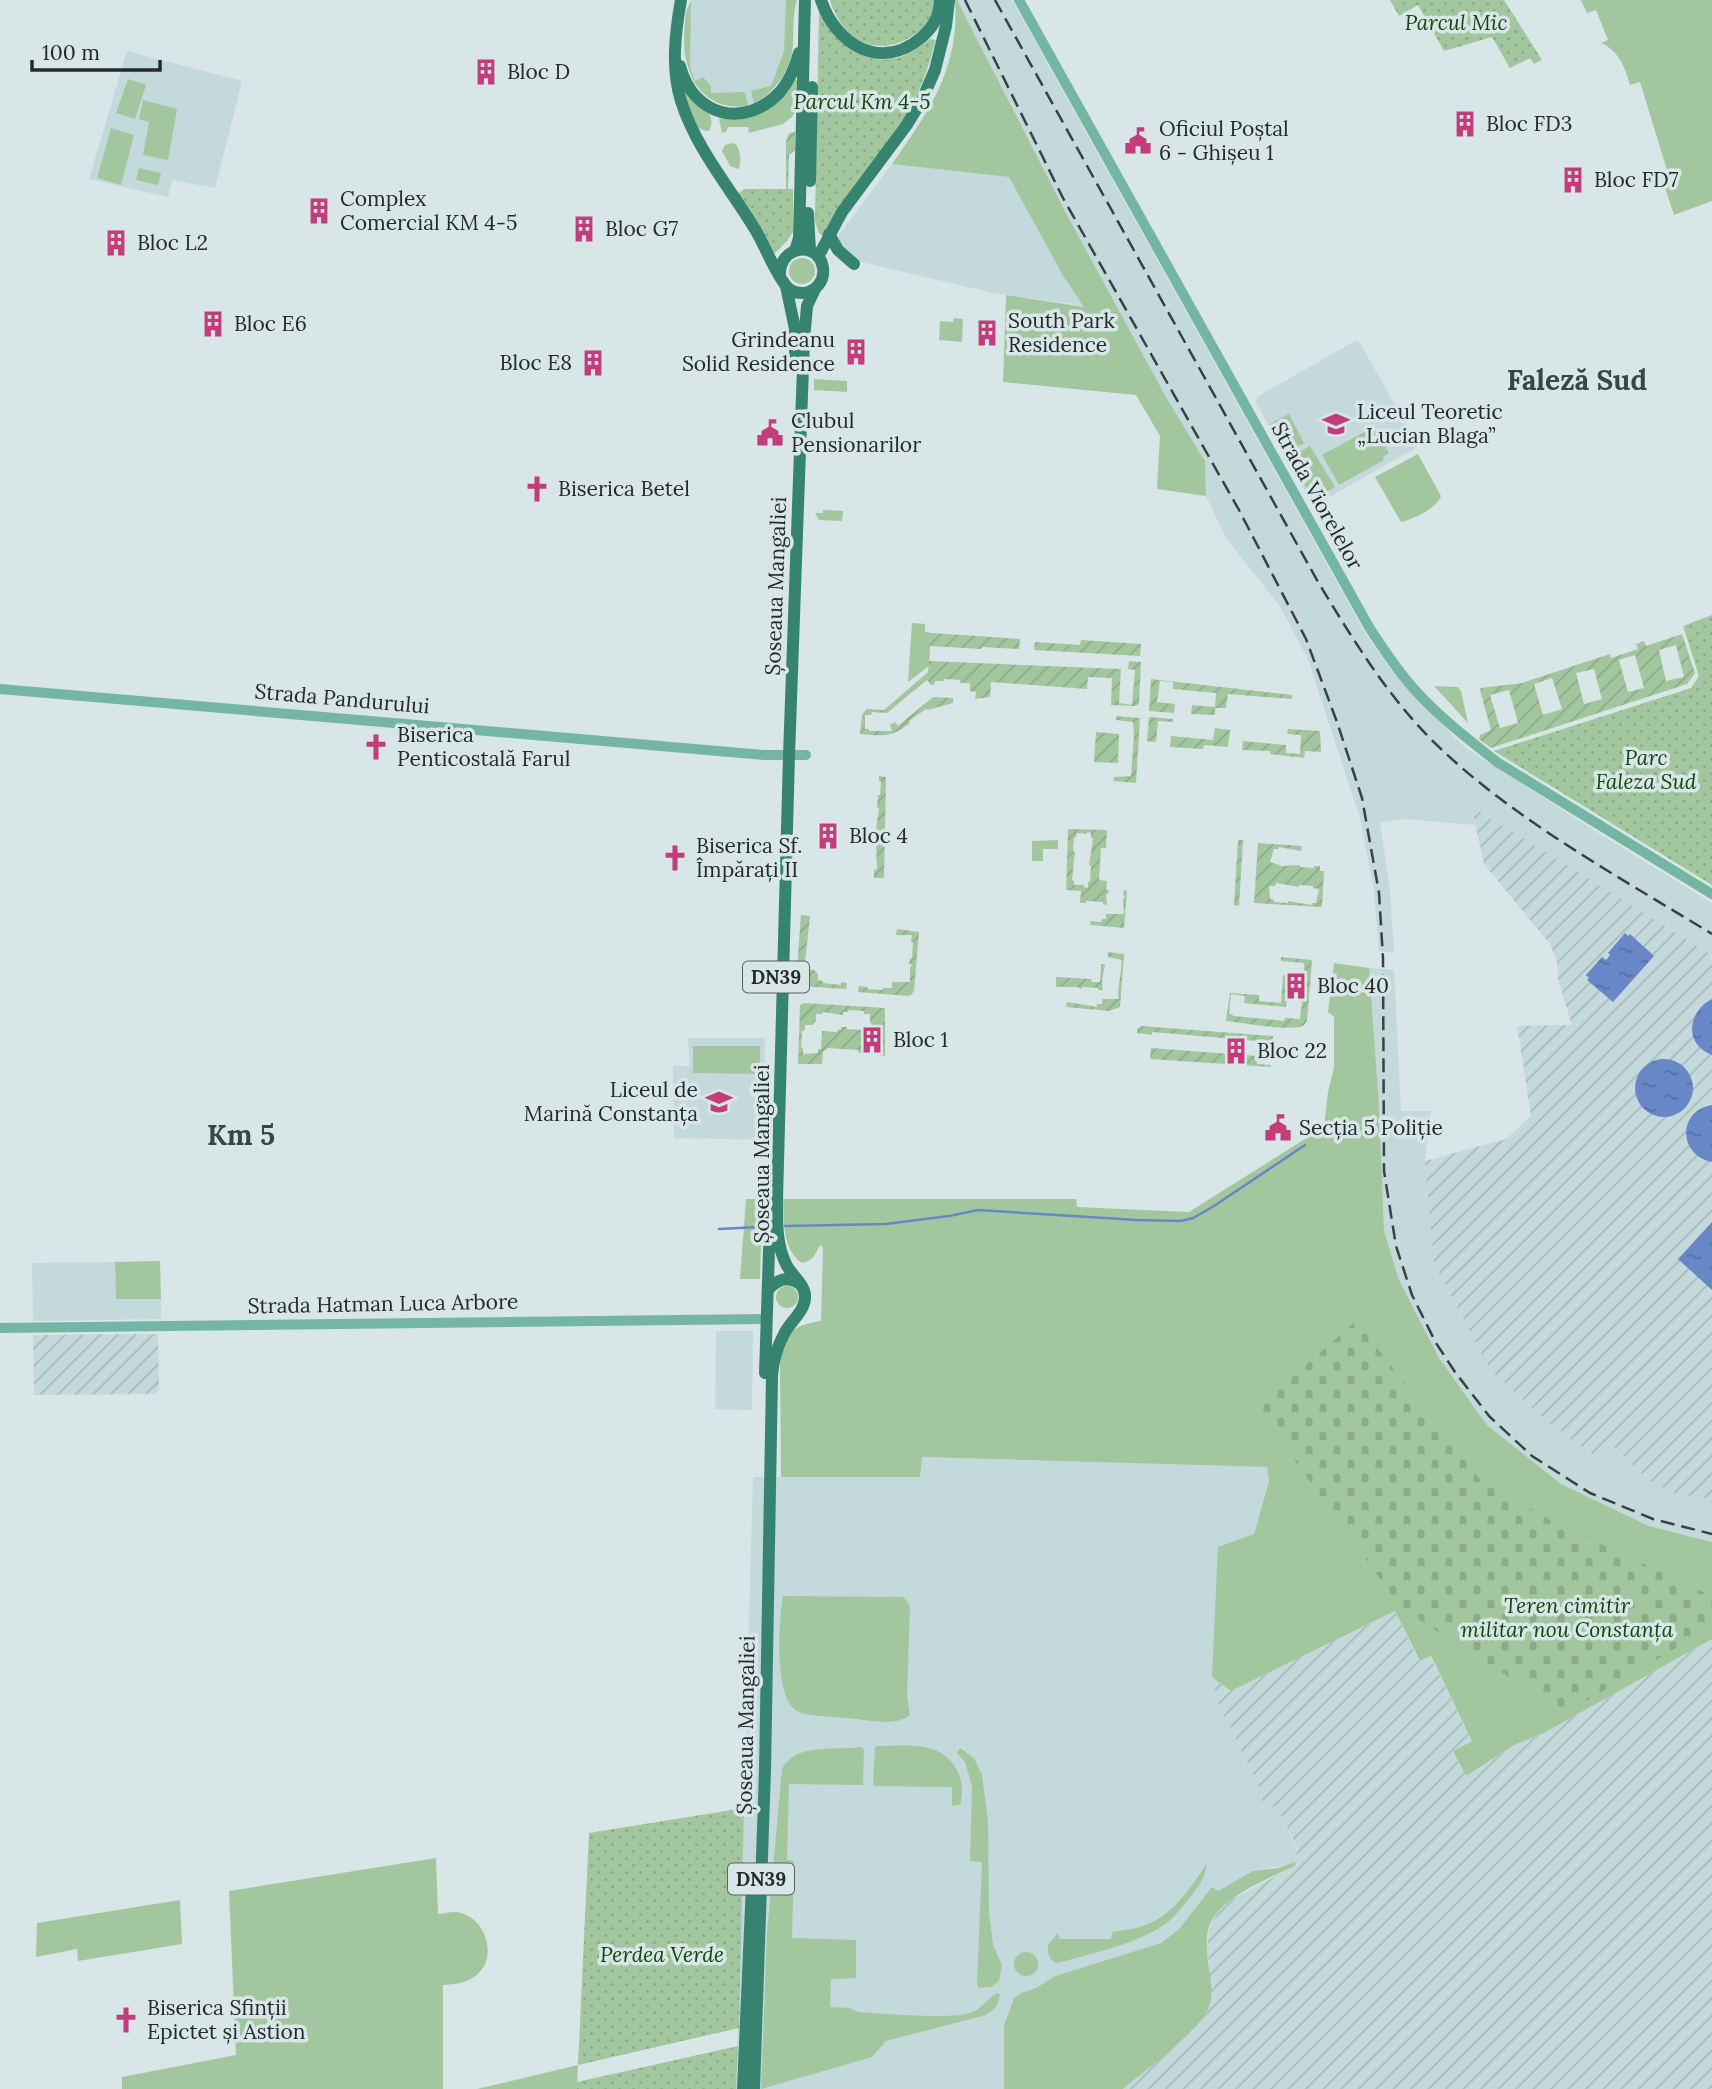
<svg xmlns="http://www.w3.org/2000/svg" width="1712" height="2089" viewBox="0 0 1712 2089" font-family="Lora,serif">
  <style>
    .built { fill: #c3d9db }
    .industrial { fill: url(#industrial-furrows) }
    .grass { fill: #a2c79f }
    .cemetery { fill: url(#cemetery-stones) }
    .park { fill: url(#park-dots) }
    .garden { fill: url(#garden-furrows); fill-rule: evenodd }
    .water { fill: url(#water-ripples) }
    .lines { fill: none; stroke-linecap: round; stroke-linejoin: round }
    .stream { stroke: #6887c7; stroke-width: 2.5 }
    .minor { stroke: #74b6a2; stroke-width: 10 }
    .major { stroke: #368470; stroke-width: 12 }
    .rail { stroke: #3b4142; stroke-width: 2.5; stroke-dasharray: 14 7; stroke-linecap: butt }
    .labels { text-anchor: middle; stroke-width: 7; stroke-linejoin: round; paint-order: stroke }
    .shield { fill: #d8e6e7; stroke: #5b6263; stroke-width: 2 }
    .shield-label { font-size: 19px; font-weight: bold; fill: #252a2b }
    .park-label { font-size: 21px; font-style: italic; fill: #0e490e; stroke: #d8e6e7 }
    .poi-label { font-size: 21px; fill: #252a2b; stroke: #d8e6e7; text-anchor: start }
    .street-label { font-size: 21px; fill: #252a2b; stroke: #d8e6e7 }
    .district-label { font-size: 28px; font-weight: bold; fill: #394546; stroke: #d8e6e7 }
  </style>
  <defs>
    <pattern id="industrial-furrows" width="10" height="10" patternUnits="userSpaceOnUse" patternTransform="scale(1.75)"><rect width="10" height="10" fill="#c3d9db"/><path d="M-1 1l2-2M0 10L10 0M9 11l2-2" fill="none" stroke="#a7babc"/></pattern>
    <pattern id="cemetery-stones" width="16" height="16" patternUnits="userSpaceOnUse" patternTransform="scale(1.75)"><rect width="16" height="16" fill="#a2c79f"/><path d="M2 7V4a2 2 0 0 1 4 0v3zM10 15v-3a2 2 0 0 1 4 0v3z" fill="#8bab89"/></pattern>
    <pattern id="park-dots" width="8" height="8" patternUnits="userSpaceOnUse" patternTransform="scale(1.75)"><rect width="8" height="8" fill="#a2c79f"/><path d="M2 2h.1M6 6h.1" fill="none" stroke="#8bab89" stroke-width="1.8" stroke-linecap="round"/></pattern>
    <pattern id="garden-furrows" width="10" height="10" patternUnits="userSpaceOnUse" patternTransform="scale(1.75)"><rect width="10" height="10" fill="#a2c79f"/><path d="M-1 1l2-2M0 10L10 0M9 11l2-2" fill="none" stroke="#8bab89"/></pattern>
    <pattern id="water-ripples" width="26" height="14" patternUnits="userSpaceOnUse" patternTransform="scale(1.75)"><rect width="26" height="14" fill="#6887c7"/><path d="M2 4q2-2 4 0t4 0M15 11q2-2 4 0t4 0" fill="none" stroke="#556fa2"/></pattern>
  </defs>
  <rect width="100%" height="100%" fill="#d8e6e7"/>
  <path class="built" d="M692,0h105l-3,10 -3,47 -8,19 -20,23 -15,7 -41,-9 -13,-14 -10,-28 1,-42z
    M957,0h55l352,631 23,34 64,69 15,14 134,86 112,69v52l-241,-149 4,19 -69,-6 -26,3 10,69 4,62 -15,-2 -5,-60 -14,-73 -52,-159 -29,-54 -53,-67 -20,-42 -1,-35 -39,-64 -99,-182z
    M127,51l115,30 -27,107 -43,-8 -4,17 -79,-18z
    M892,164l117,13 53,97 23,33 -13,-3 -79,-11 -140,-33 -14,-20v-5z
    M1355,341l5,2 57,101 -1,4 -99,56 -6,-2 -55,-99 1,-6z
    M1369,968l25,2 7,141h30l-6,50 169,295 13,-14 44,40 25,12 36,5v43l-63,-16 -88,-42 -74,-59 -48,-67 -40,-78 -15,-49 -5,-126z
    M688,1038h77l-2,102 -89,-2 -1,-72h17z
    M115,1262l1,37h45v20l-128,2 -1,-58z
    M716,1331h37l-1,79 -37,-1z
    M921,1457l346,10 2,14 -57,196 6,26 43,87 2,19 13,-3 22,46 -3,10 -7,3 -35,6 -35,21 -6,-5 -33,42 -18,14 -106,33 -51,50v63h-268l17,-612h167z"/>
  <path class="industrial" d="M1471,806l241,149v544l-36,-5 -25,-12 -43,-40 -13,14 -45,-32 -59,-53 -57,-108 -9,-102 81,-22 25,-23 -14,-90 55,-1 -14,-46 -1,-17 -7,-18 -66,-80z
    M158,1334l1,55 -3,5 -122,1 -1,-60z
    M1395,1611l24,50 11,-5 42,85 -19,10 13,25 48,-31 32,-13 166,-93v450h-589l71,-61 18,-31 -5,-50 2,-19 9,-17 11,-10 67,-36 -1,-3 3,-13 -22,-43 -13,3 -2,-19 -43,-87 -6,-26 19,14z"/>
  <path class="grass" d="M786,0h11c-5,15 -3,29 -4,45 -2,26 -18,46 -39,59l-3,-13 20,-5 13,-35z
    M955,0h2l110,215 99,182 39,64 1,35 -49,-7 3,-53 -24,-41 -133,-13 3,-87 78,12 -22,-33 -53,-97 -117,-13c37,-53 68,-96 63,-164z
    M1581,0h131v201l-38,14 -10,-30 7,-2 -31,-101 -10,3c-5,-18 -11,-34 -29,-42l7,-3 -12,-30 -9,3z
    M691,1l-1,67 5,13 8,-4 8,9v7l34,-1 3,14c-44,6 -64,-29 -64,-68 1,-14 0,-24 7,-37z
    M128,79l18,6 -11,34 -19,-6z
    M794,79l3,1 -1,30 -4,7 -9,7 -34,9 -1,-6h-20l-2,5 -4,1 -3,-14c7,-2 15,0 22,0 26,-2 38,-22 53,-40z
    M685,87c11,11 34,27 24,44 -19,0 -25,-27 -24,-44z
    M143,100l34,9 -9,51 -25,-5 6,-33 -10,-3z
    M111,128l23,7 -13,50 -24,-7z
    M733,143c8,2 9,21 5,26l-8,-3 -8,-15 3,-6z
    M139,168l22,5 -3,12 -22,-5z
    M789 271a13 13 0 1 1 26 0a13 13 0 1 1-26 0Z
    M954,318l9,1 -1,23 -23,-2 1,-19 13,1z
    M814,379l33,2v11l-33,-2z
    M1289,414l15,29 -18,10 -16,-29z
    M1368,430l2,4 6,-4 13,23 -6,4 1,3 -45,25 -17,-30z
    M1310,446l25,41 -22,13 -24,-42z
    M1418,454l23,42c-5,13 -27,23 -40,26l-26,-45z
    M823,510l20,1 -1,10 -23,-1 -4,-7h8z
    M912,623l13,1v8l6,1 -2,33 -21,16z
    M1434,686l24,1 3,4 7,32z
    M1058,840v9h-15v12h-11v-20z
    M1334,963l35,5 10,137 5,126 15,49 40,78 48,67 74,59 88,42 63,16v97l-166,93 -32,13 -48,31 -13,-25 19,-10 -41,-85 -11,5 -25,-50 -164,80 -19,-14 6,-130 36,-13 15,-53 -2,-14 -345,-10 -2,20h-139l-1,-113c3,-30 12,-39 41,-43l2,-73 -3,-3c-5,10 -7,16 -18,18 -20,-13 -18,-44 -19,-64h293l1,8 112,5 135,-85 4,-35 6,-24v-51l-6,-5z
    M693,1046h67v28l-67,-1z
    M746,1199h16l-2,80h-20z
    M160,1261l1,38h-45l-1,-37z
    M776 1297a11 11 0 1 1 22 0a11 11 0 1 1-22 0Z
    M783,1596l120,1 4,4 3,6 -3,88 3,20c-13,11 -38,6 -53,4 -14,-2 -50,-2 -60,-8 -24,-14 -18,-91 -14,-115z
    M878,1746c16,0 35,-2 51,2 26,7 38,32 31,57l-8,1v-19l-79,-1 2,-39z
    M861,1747l3,2 -1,36 -74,-1 -2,76 7,1 -2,77 64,2v38l-25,1 -1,28 20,1 8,4c22,1 101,9 117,-1 8,-5 14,-13 22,-18l3,1 -3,12 -11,9 -100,26 -14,16 -111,32 6,-156 15,-164c14,-27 53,-18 79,-22z
    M960,1748l14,10 8,17 6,46 1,91 4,33 9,20 -3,16 -8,6 -12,1 -2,-3 5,-123 -12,-1 2,-75 -7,-24 -8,-9z
    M436,1858l2,56c5,0 11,-2 16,-2 31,1 47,47 20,65 -10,7 -19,7 -31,8v104h-321v-12l114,-22 -7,-164z
    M1295,1862l1,3c-27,14 -80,33 -88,65 -2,10 -1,21 0,32 2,15 7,32 0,47 -9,22 -65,63 -85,80h-119v-63l10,-28 7,-5 15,-5 19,-12 106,-33 18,-14 33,-42 6,4 35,-20 25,-3z
    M1207,1863c-3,17 -6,20 -16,33 -7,9 -14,18 -22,25 -25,21 -79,33 -111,42 -10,-2 -10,-10 -10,-18l10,-12 2,6h51l1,-7c13,-2 26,-3 38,-9 24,-10 43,-38 57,-60z
    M180,1900l2,44 -104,17 -1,-12 -41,8 1,-34z
    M1014 1964a12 12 0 1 1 24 0a12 12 0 1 1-24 0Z
    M578,2065l-1,24h-100z"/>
  <path class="cemetery" d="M1356,1321l124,159 72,41 160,75v31l-147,86 -164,-105 -144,-200z"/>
  <path class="park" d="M830,0h105c-2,7 -3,14 -6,21 -6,9 -16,15 -26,20 -35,15 -63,-7 -73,-41z
    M1390,0h114l38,60 -8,4 -4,-6 -20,10 -18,-31 -48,14 -26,-46 -19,11z
    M819,10c12,29 43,56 77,48 13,-3 23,-11 34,-19l6,1 -10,33 -17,41 -86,122 -4,-3 -4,-12z
    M744,189h49v43l-6,9 -13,13 -37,-59z
    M1712,615v270l-218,-134 197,-63 8,-12 -16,-50z
    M744,1808l-5,220 -161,37 11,-232z
    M738,2046l-2,43h-159v-7z"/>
  <path class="garden" d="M795,132v18l-6,5 -1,34h-2v-48l3,-8z
    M931,633l89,6 -1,10 -37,-2 -1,2 -51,-3z
    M1682,634l13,39 -8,11 -196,64 -12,-9 1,-4 11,-5 -11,-40 1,-2 41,-5 88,-29 1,4 27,-9 -2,-5 8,-3 2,5zM1676,645l8,32 -18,4 -7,-31zM1635,655l9,33 -16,4 -9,-32zM1594,669l8,30 -18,5 -8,-31zM1552,678l10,31 -19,6 -9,-31zM1509,690l9,33 -18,5 -10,-33z
    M1081,640l60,4 -1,12 -106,-6 1,-8 45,3z
    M929,661l192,8 -2,34 13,2 3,-35 -7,-1 1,-8 12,1 -2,42 -4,2 -24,-1 1,-27 -24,-1 -1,12 -96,-7 -1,15 -15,2 1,-7 -6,-1v-8h-10v-3l-16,-1v2h-9l-1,4h-3l-4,-5 -40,33 -15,-1 -1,3h-6v14h4v2h23l-2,-6 5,-3 3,4 35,-29 20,1v5l-25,7 -2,-1 -17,12 1,2c-19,15 -27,13 -50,11l2,-19 5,-6 17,1 44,-38z
    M1151,679l141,16v4l-64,-5 -2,14h-11v7l-24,-1 1,-9 23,2 1,-14 -43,-4v-7l-13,-1 -3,21 18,2 -1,9 -25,-2z
    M1116,716l24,2 -4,65 -23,-2 1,-4 17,-1 3,-41 -1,-13 -17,-2z
    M1149,717l24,2v3l-15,-1 -2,21 -9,-1z
    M1215,728l15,2 -2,17 -24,-2 -1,4 -33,-2 1,-11 42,4z
    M1288,729l32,2 1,21 -16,-1 -1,7 -34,-4v-3l-28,-1 1,-9 43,4v8l14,1 1,-19 -14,-1z
    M1096,732l23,2 -1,29 -24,-1z
    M879,776l7,1 -2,101h-10v-8l3,-1 -1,-25h2l1,-13 -3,-1 3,-22h-2l1,-13h2l1,-14h-2z
    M1068,829l39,1 -1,18h-5l-2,32 8,1 -1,9h3l-1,4h-2l1,11 -4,-1v-2l-17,-1v2h-6l1,-12 -15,-1zM1087,832l4,1v5l2,1 -4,26 2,1 -1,15 -2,1v6l-4,-1v-2h-10v-4l-2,-1 3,-28 -2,-1 1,-13 2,-1 1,-4 10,1z
    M1238,840h5l-4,66 -5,-1z
    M1258,843l44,3 -1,5 -22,-4 -1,2h-4l-4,13 12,4 18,-1v2l14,1v-2h6v5h4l-2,36 -68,-4zM1276,883l23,4v-2l14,1v2l6,1 -3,14h-4l-1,2 -23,-4v2l-14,-1v-2l-4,-1 -1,-13h6z
    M1124,890l3,1 -3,37 -34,-3 1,-4 10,1 1,-3h4v-5h18l-1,-14 2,-4 -2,-1z
    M801,915l9,1 -5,47h2v6l7,1 4,4v6l5,1v2l18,2v-3l6,1 -1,6 -46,-3 -4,-4z
    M897,929l22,3 -5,59 -3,4 -3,1 -50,-4 1,-6 8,1 1,2 15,1 1,-2h8v-6h18v-14l2,-4h-3l1,-5 2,-1 1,-16h-2l1,-7h-16z
    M1108,952l16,2 -4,53 -11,4 -43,-4 1,-5 30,5v-3h5v-5h17l-1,-6 4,-33 -14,-3z
    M1281,957l31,3 -5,61c-3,4 -3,5 -8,6 -19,3 -53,-4 -73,-6l4,-28 29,2v6l22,2 2,-28 7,1 -4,31 -42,-4 1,-7 -14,-2 -2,19 5,3 50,5 1,-3 15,1 5,-41 -1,-15 -23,-2z
    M1101,964h4l-3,17 1,9h-5v-2l-16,-1v2l-5,-2h-21v-10l35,2 1,3h8z
    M804,1003l81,5v48l-6,-1v-5l2,-1 1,-17h-2v-6h-7l-3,-4v-8h-6v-3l-16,-1v2h-5v3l-20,-3 -1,2h-6v7l-4,4h-7v5l-3,1 -1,17h2v6l15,-1v-4h3l1,-18 15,1 1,-3 3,1v-3h6v2l16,1 -1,18 2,1v4h-5l-1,-3 -30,-2 -5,4 -1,12h-24l2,-59z
    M1141,1026l132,10v8l-15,-1v-2l-106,-9v3l-15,-2v-4z
    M1151,1048l106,8v8l14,1v2l-121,-8z"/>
  <path class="water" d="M1625,933l3,3 2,-2 24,22 -41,46 -26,-22 2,-2 -3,-3 16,-18 4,3 4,-5 -2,-2z
    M1712,999v56c-29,-11 -24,-44 0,-56z
    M1635 1088a29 29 0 1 1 58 0a29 29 0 1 1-58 0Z
    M1712,1105v57c-34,-7 -35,-51 0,-57z
    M1712,1222v68l-34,-31z"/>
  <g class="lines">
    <path class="stream" d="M785,1226l101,-2 63,-8 29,-6 159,10 44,1 12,-3 21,-12 91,-61
      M719,1229l40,-2"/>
    <path class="minor" d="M1019,0l350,627c11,17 22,34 35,50 26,33 60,59 93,85l215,132
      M0,689l765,66h41
      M0,1328l767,-9"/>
    <path class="major" d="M681,0c-6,33 -10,69 0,101 15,48 50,88 75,130 10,17 17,37 28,52 4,7 10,10 18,10 13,0 23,-12 21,-25 -4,-28 -45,-23 -43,8
      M821,0c15,45 60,72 101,37 12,-11 17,-20 18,-37
      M680,66c13,50 64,64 100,26 10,-12 15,-24 19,-39
      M810,181l2,-94
      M808,213l2,38
      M829,234l9,16 16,14
      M795,251l4,-13 6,-238
      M818,257l24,-45 64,-86 16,-26 13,-30 11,-44 3,-26
      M786,286l9,43v26
      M768,1290c9,-11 20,-15 32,-6
      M765,1373l5,-153
      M743,2089l9,-205
      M754,2089l11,-319 7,-394c1,-14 5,-29 12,-42 6,-12 22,-24 21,-38 0,-12 -14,-21 -19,-32 -10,-20 -9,-44 -9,-65l12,-444 15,-415 3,-34 8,-17"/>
    <path class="rail" d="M965,0l98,198 176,312 67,129 31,83 25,76 17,95 4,65 1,213 12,75 16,49 24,48 19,29 34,44 43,40 58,37 63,26 59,15
      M995,0l323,582c36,59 72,119 123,167 77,73 180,129 271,185"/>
  </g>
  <defs>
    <g id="building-bare" transform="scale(2.1)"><path d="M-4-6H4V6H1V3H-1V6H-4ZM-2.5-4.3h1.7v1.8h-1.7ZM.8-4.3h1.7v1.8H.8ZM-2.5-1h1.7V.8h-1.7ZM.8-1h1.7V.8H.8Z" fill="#c33c7b" stroke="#d8e6e7" stroke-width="2.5" paint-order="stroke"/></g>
    <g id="civic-bare" transform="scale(2.1)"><path d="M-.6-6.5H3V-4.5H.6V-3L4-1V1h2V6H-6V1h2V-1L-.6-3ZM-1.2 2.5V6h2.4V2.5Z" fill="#c33c7b" stroke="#d8e6e7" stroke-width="2.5" paint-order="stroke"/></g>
    <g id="school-bare" transform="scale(2.1)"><path d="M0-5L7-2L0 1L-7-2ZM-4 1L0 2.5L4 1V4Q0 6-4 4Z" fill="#c33c7b" stroke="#d8e6e7" stroke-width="2.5" paint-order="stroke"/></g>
    <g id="church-bare" transform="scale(2.1)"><path d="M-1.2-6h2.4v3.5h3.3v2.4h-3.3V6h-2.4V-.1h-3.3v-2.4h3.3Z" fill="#c33c7b" stroke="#d8e6e7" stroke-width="2.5" paint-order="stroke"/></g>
  </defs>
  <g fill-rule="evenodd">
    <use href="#building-bare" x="486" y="72"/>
    <use href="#building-bare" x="1465" y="124"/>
    <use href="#civic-bare" x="1138" y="141"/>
    <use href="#building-bare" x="1573" y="180"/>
    <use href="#building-bare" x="319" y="211"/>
    <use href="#building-bare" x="584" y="229"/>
    <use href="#building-bare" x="116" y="243"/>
    <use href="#building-bare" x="213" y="324"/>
    <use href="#building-bare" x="987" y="333"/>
    <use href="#building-bare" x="856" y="352"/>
    <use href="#building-bare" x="593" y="363"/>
    <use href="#school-bare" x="1336" y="424"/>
    <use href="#civic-bare" x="770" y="433"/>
    <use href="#church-bare" x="537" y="489"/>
    <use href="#church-bare" x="376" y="747"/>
    <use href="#building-bare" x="828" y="836"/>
    <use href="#church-bare" x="675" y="858"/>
    <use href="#building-bare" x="1296" y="986"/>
    <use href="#building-bare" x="872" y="1040"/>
    <use href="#building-bare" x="1236" y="1051"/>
    <use href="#school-bare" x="719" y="1102"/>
    <use href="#civic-bare" x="1278" y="1128"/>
    <use href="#church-bare" x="126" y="2020"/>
  </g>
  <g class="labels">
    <g class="shield">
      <rect x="743" y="961.5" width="66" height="31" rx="5"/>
      <rect x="728" y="1863.5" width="66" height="31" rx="5"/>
    </g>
    <g class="shield-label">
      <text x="776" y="984">DN39</text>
      <text x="761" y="1886">DN39</text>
    </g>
    <g class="park-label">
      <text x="1456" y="30">Parcul Mic</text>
      <text x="862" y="109">Parcul Km 4-5</text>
      <text x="1646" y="765">Parc<tspan x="1646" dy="24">Faleza Sud</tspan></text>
      <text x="1567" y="1613">Teren cimitir<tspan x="1567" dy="24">militar nou Constanța</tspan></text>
      <text x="662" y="1962">Perdea Verde</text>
    </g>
    <g class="poi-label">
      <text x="507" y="79">Bloc D</text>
      <text x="1486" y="131">Bloc FD3</text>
      <text x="1159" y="136">Oficiul Poștal<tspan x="1159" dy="24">6 - Ghișeu 1</tspan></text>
      <text x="1594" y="187">Bloc FD7</text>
      <text x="340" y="206">Complex<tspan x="340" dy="24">Comercial KM 4-5</tspan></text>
      <text x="605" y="236">Bloc G7</text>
      <text x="137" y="250">Bloc L2</text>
      <text x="1008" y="328">South Park<tspan x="1008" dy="24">Residence</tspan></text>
      <text x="234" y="331">Bloc E6</text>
      <text x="835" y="347" text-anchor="end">Grindeanu<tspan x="835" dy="24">Solid Residence</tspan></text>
      <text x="572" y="370" text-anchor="end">Bloc E8</text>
      <text x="1357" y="419">Liceul Teoretic<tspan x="1357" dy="24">„Lucian Blaga”</tspan></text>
      <text x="791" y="428">Clubul<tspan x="791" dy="24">Pensionarilor</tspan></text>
      <text x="558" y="496">Biserica Betel</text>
      <text x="397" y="742">Biserica<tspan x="397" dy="24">Penticostală Farul</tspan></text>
      <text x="849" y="843">Bloc 4</text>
      <text x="696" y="853">Biserica Sf.<tspan x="696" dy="24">Împărați II</tspan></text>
      <text x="1317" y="993">Bloc 40</text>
      <text x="893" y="1047">Bloc 1</text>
      <text x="1257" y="1058">Bloc 22</text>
      <text x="698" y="1097" text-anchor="end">Liceul de<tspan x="698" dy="24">Marină Constanța</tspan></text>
      <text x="1299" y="1135">Secția 5 Poliție</text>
      <text x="147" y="2015">Biserica Sfinții<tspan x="147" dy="24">Epictet și Astion</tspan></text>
    </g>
    <g class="street-label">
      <text transform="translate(1317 496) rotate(61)" y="7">Strada Viorelelor</text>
      <text transform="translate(776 586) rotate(-88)" y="7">Șoseaua Mangaliei</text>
      <text transform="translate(342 699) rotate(5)" y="7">Strada Pandurului</text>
      <text transform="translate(762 1154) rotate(-90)" y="7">Șoseaua Mangaliei</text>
      <text transform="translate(383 1304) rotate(-1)" y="7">Strada Hatman Luca Arbore</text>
      <text transform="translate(746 1725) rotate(-89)" y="7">Șoseaua Mangaliei</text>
    </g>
    <g class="district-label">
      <text x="1577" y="390">Faleză Sud</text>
      <text x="241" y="1145">Km 5</text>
    </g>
  </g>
  <path d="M32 60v10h128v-10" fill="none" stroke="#252a2b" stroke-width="3.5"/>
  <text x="42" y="60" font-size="21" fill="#252a2b" stroke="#d8e6e7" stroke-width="5" paint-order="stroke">100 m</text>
</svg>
